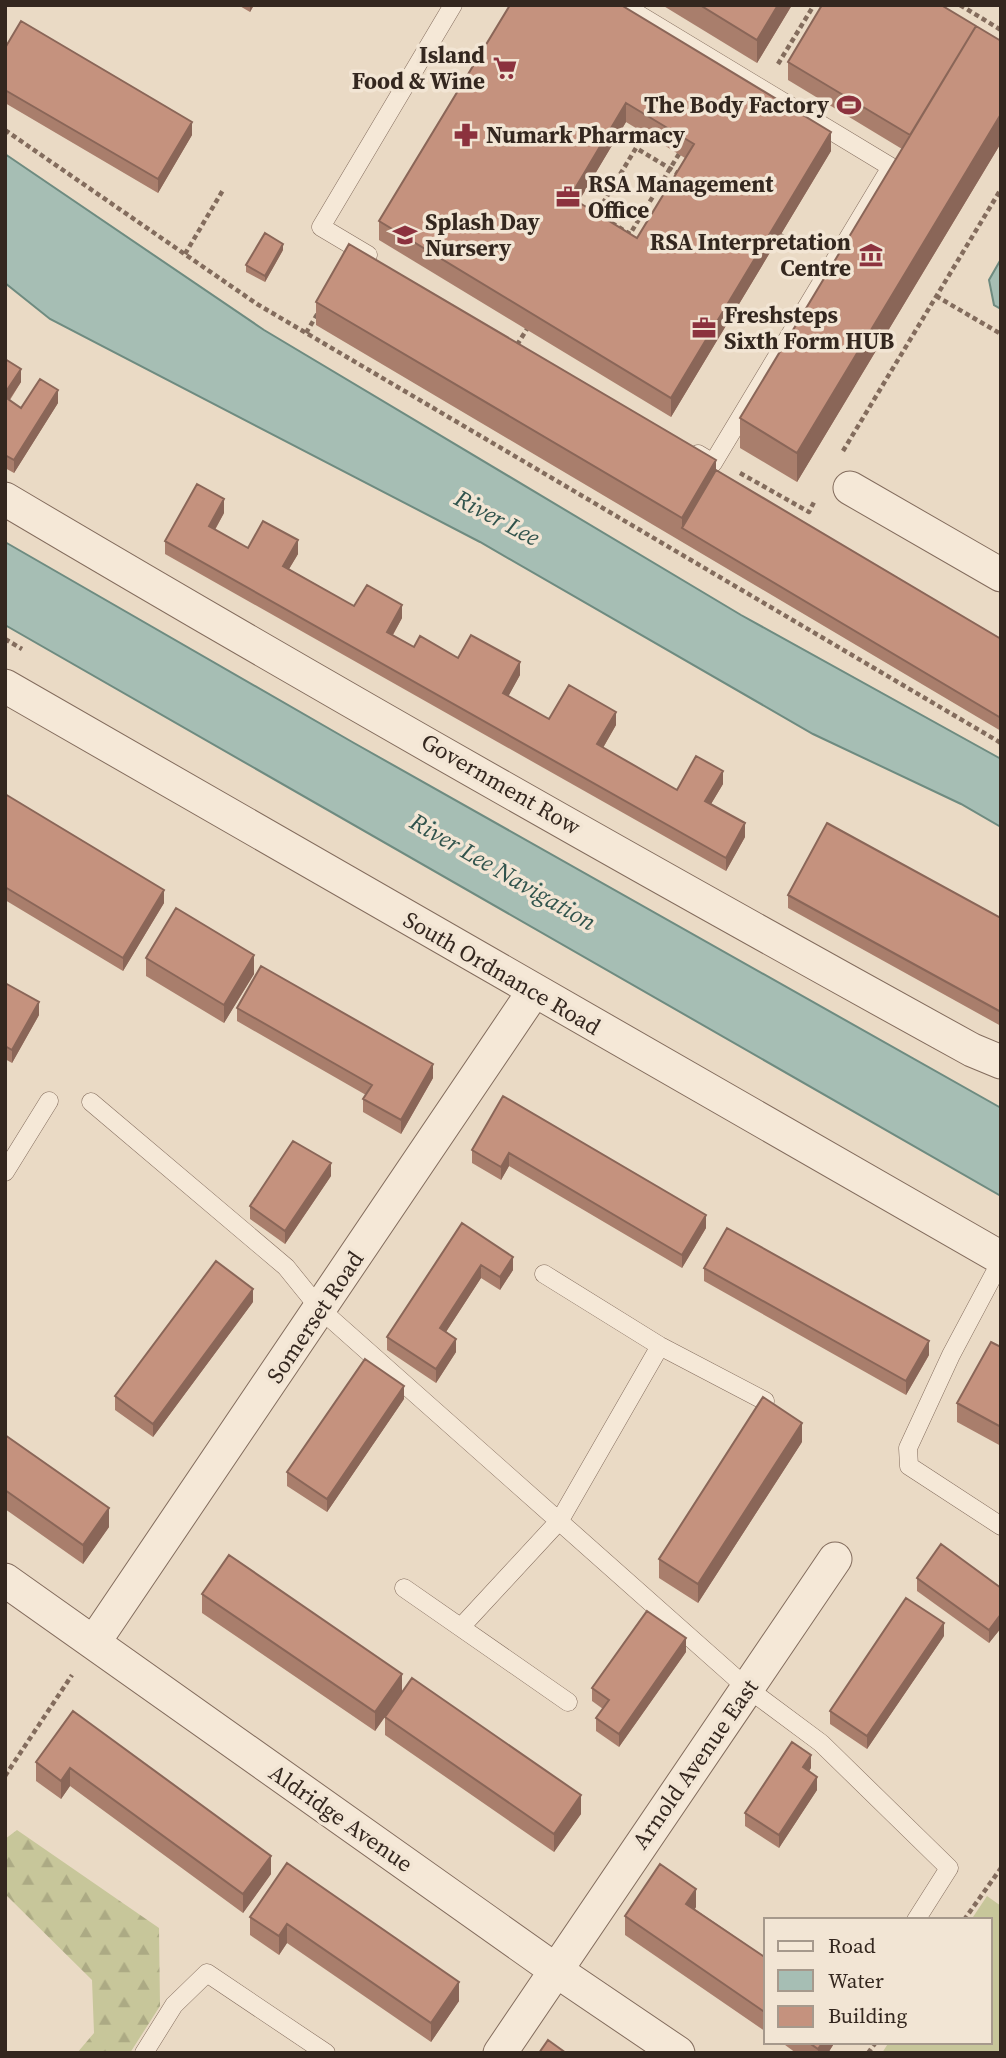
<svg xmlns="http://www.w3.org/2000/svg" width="1006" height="2058" viewBox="0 0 1006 2058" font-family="'Source Serif 4',serif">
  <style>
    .green { fill: #c7c69a }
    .forest { fill: url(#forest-firs) }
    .water { fill: #a6beb4; stroke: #6e8b80; stroke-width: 2 }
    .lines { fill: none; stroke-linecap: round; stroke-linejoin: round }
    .lane-casing { stroke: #836c5d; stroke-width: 19 }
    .street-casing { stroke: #836c5d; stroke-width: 35 }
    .path { stroke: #836c5d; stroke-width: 4.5; stroke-dasharray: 5 3.5; stroke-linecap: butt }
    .lane { stroke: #f5e8d7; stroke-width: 18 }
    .street { stroke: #f5e8d7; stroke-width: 33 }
    .wall { fill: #a97e6c; fill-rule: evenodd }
    .shaded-wall { fill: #8a6658 }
    .building { fill: #c5927e; stroke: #8a6658; stroke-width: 2; fill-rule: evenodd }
    .labels { text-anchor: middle; stroke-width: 7; stroke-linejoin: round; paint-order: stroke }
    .poi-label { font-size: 23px; font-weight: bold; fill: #34271f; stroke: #f2e5d4; text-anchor: start }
    .street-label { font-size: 23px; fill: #34271f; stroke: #f2e5d4 }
    .water-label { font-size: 24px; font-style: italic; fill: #30534c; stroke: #f2e5d4 }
  </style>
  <defs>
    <pattern id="forest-firs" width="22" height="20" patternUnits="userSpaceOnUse" patternTransform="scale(1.75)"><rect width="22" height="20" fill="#c7c69a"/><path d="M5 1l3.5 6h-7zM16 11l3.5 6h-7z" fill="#acaa84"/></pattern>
  </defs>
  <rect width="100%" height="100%" fill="#eadac5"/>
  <path class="green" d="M987,1896l14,10v147h-119l7,-11h101v-122h-19z"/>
  <path class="forest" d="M17,1830l142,98 1,78 -30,47h-53l17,-20 -2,-53 -87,-86v-55z"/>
  <path class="water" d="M5,154l259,176 477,285 260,144v68l-40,-23 -148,-70 -333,-192 -430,-223 -45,-36z
    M1001,259v50l-7,-4 -5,-25z
    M5,542l349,201 647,365v88l-996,-571z"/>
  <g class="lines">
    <g class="lane-casing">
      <path id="lane" d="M623,5l268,162 -178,296 -15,-9
        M368,255l-47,-28 132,-222
        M91,1102l195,165 34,42 427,379 74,55 128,125 -33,52
        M5,1172l44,-71
        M1001,1261l-50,94 -43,93 1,18 92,60
        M544,1274l116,72 105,55
        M404,1588l164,114
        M461,1627l99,-107 100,-174
        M144,2053l30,-48 33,-32 119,80"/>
    </g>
    <g class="street-casing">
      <path id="street" d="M850,488l151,87
        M5,499c319,189 642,372 967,551l29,12
        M5,686l996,572
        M5,1580l549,389 124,84
        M94,1642l440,-651
        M500,2053l335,-494"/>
    </g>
    <path class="path" d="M960,5l41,25
      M778,64l36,-59
      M5,130l252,174 744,439
      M597,214l33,20 49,-80
      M594,218l42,-70 43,26
      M780,235l27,16
      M185,254l38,-64
      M936,296l65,38
      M306,333l12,-20
      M517,345l10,-16
      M843,451l158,-262
      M740,473l69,39 6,-12
      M5,639l17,10
      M5,1776l67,-101
      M964,1920l37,-52
      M868,2053l8,-11"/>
    <use href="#lane" class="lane"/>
    <use href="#street" class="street"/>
  </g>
  <path class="wall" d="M238,5h16l-4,7z
    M510,5l321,146 -160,266 -292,-177v-19zM626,122l59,36 -48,80 -59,-36z
    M662,5h130l-35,58z
    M1001,41v102l-204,339 -57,-34v-30l162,-269 -114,-69v-18z
    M5,48l187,87 -34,58 -153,-90z
    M283,250l-18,32 -19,-10v-7z
    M316,302l400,168 285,169v92l-685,-406z
    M5,359l16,23 -11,18 11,8 37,-5 -44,70 -9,-5z
    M224,513l-9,17 33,18 50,6 -9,15 65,37 48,12 -9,17 21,12 44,11 62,17 -12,21 41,23 67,6 -13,23 74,42 46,-6 -12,20 34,33 -19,34 -561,-317v-13z
    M5,794l159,109 -41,68 -118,-71z
    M788,895l213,23v108l-213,-118z
    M146,958l108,16 -30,49 -78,-47z
    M5,983l34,32 -27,48 -7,-4z
    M237,1008l196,70 -32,56 -38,-22v-13l3,-4 -129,-74z
    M503,1096l203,132 -24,40 -173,-102 -8,14 -29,-17v-13z
    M331,1176l-46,68 -35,-25v-13z
    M462,1223l51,47 -13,20 -19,-12 -35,54 10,20 -20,31 -49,-33v-13z
    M704,1268l225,87 -23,40 -202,-114z
    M253,1302l-100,135 -38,-27v-14z
    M1001,1347v99l-44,-24v-19z
    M404,1399l-77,113 -40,-26v-14z
    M5,1435l104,92 -26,37 -78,-55z
    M802,1442l-104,161 -39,-25v-19z
    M917,1578l84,10v40l-12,15 -72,-52z
    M202,1594l200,98 179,122 -27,38 -169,-117v-18l-10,14 -173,-118z
    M944,1636l-77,113 -37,-25v-13z
    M686,1652l-67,95 -23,-16v-13l7,-9 -11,-8v-13z
    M73,1711l198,163 -28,39 -173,-127 -9,13 -25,-18v-19z
    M811,1768l-2,3 8,19 -38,58 -34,-22v-13z
    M287,1863l172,138 -28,41 -144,-99 -8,12 -29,-20v-18z
    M696,1907l-1,2 71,49v74l-141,-97v-19z
    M781,2042h54l-7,11h-32z"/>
  <path class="shaded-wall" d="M250,5h4l-4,7z
    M778,5h14l-35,58v-23z
    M626,103v19l-56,94v-19z
    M1001,114v29l-204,339v-29z
    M192,122v13l-34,58v-14z
    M831,132v19l-160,266v-19z
    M283,244v6l-18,32v-6z
    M21,369v13l-16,24v-13z
    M58,390v13l-44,70v-13z
    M716,460v24l-34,44v-10z
    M224,499v14l-15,27v-14z
    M298,540v14l-15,25v-13z
    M402,605v13l-15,27v-13z
    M520,662v13l-17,31v-13z
    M616,712v13l-19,33v-14z
    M723,771v13l-18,30v-13z
    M745,823v14l-19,34v-13z
    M164,890v13l-41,68v-13z
    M254,955v19l-30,49v-18z
    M39,1002v13l-27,48v-13z
    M433,1064v14l-32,56v-14z
    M509,1153v13l-8,14v-13z
    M331,1163v13l-46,68v-13z
    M706,1215v13l-24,40v-13z
    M513,1257v13l-13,20v-13z
    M481,1265v13l-41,63v-13z
    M253,1289v13l-100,135v-13z
    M456,1339v13l-20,31v-14z
    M929,1341v14l-23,40v-14z
    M404,1386v13l-77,113v-13z
    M802,1423v19l-104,161v-19z
    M109,1508v19l-26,37v-19z
    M1001,1614v14l-12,15v-13z
    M944,1623v13l-77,113v-13z
    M686,1638v14l-67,95v-13z
    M402,1674v18l-27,39v-19z
    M811,1755v13l-8,13v-14z
    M70,1768v18l-9,13v-18z
    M817,1777v13l-38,58v-13z
    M581,1795v19l-27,38v-18z
    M271,1856v18l-28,39v-19z
    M696,1889v18l-10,15v-18z
    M287,1924v19l-8,12v-19z
    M459,1982v19l-28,41v-19z
    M823,2042h12l-7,11h-10v-4z"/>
  <path class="building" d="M510,5h111l210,127 -160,266 -292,-177zM626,103l68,41 -57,94 -67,-41z
    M700,5h78l-21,35z
    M822,5h119l35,21 -66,109 -122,-73z
    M21,21l171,101 -34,57 -153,-89v-42z
    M976,26l25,15v73l-204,339 -57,-35z
    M265,233l18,11 -18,32 -19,-11z
    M349,244l367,216 -34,58 -366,-216z
    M5,359l16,10 -16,24z
    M40,379l18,11 -44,70 -9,-5v-58l16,11z
    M716,470l285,169v79l-319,-190z
    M197,484l27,15 -15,27 39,22 15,-27 35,19 -15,26 71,40 13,-21 35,20 -15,27 27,15 6,-11 38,22 13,-23 49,27 -17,31 46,26 20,-34 47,27 -19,32 80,46 19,-34 27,15 -18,30 40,22 -19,35 -561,-317z
    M5,794l159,96 -41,68 -118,-71z
    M827,823l174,95v94l-213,-117z
    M176,908l78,47 -30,50 -78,-47z
    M261,966l172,98 -32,56 -38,-21 9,-14 -135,-77z
    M5,983l34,19 -27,48 -7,-4z
    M503,1096l203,119 -24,40 -173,-102 -8,14 -29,-17z
    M293,1141l38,22 -46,68 -35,-25z
    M462,1223l51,34 -13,20 -19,-12 -41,63 16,11 -20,30 -49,-32z
    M727,1228l202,113 -23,40 -202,-113z
    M216,1261l37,28 -100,135 -38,-28z
    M991,1342l10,5v80l-44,-24z
    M365,1359l39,27 -77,113 -40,-27z
    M763,1397l39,26 -104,161 -39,-25z
    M5,1435l104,73 -26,37 -78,-55z
    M941,1544l60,44v26l-12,16 -72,-52z
    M229,1555l173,119 -27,38 -173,-118z
    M906,1598l38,25 -77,113 -37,-25z
    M647,1611l39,27 -67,96 -23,-16 13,-18 -17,-12z
    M412,1678l169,117 -27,39 -169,-117z
    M73,1711l198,145 -28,38 -173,-126 -9,13 -25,-19z
    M792,1742l19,13 -8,12 14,10 -38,58 -34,-22z
    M287,1863l172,119 -28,41 -144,-99 -8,12 -29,-19z
    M660,1864l36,25 -10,15 80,54v55l-141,-97z
    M548,2040l18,13h-27z
    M808,2042h15l-5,7z"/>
  <defs>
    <g id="supermarket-bare" transform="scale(1.89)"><path d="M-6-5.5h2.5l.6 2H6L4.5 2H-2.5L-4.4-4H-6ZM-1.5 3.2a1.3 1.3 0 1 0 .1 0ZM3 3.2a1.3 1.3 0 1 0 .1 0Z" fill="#8c323e" stroke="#f2e5d4" stroke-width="2.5" paint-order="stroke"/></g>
    <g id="stadium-bare" transform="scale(1.89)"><path d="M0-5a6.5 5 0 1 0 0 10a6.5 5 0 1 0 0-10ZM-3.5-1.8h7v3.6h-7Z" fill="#8c323e" stroke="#f2e5d4" stroke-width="2.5" paint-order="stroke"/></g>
    <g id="pharmacy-bare" transform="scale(1.89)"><path d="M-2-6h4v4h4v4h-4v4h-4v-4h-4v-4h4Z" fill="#8c323e" stroke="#f2e5d4" stroke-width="2.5" paint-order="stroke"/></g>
    <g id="office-bare" transform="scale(1.89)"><path d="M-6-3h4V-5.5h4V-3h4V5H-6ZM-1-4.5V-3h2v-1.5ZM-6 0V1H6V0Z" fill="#8c323e" stroke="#f2e5d4" stroke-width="2.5" paint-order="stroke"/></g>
    <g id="school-bare" transform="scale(1.89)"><path d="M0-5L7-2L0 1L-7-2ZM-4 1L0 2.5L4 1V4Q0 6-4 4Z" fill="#8c323e" stroke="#f2e5d4" stroke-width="2.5" paint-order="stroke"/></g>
    <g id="museum-bare" transform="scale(1.89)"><path d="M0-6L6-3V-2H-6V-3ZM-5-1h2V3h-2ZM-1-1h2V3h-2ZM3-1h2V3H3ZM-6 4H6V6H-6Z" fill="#8c323e" stroke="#f2e5d4" stroke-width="2.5" paint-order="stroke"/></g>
  </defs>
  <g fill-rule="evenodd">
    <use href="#supermarket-bare" x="505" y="68"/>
    <use href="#stadium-bare" x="849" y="105"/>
    <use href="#pharmacy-bare" x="466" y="135"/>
    <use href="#office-bare" x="568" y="197"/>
    <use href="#school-bare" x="405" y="235"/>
    <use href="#museum-bare" x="871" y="255"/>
    <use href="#office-bare" x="704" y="328"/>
  </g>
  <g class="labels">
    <g class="poi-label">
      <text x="485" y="63" text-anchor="end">Island<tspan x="485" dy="26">Food &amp; Wine</tspan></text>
      <text x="829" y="113" text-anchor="end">The Body Factory</text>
      <text x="486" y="143">Numark Pharmacy</text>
      <text x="588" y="192">RSA Management<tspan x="588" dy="26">Office</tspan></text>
      <text x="425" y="230">Splash Day<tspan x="425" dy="26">Nursery</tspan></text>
      <text x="851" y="250" text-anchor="end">RSA Interpretation<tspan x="851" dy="26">Centre</tspan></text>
      <text x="724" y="323">Freshsteps<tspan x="724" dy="26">Sixth Form HUB</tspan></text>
    </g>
    <g class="street-label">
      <text transform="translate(501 784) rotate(30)" y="8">Government Row</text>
      <text transform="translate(502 973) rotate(30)" y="8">South Ordnance Road</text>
      <text transform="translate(315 1317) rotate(-56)" y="8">Somerset Road</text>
      <text transform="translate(695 1764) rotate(-55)" y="8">Arnold Avenue East</text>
      <text transform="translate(341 1818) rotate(35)" y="8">Aldridge Avenue</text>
    </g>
    <g class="water-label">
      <text transform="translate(497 518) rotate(28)" y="8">River Lee</text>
      <text transform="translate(503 872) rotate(30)" y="8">River Lee Navigation</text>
    </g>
  </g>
  <rect width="1006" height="2058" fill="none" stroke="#34271f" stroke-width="14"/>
  <rect x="764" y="1918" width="228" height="126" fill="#f2e5d4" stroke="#a6998c" stroke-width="2"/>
  <rect x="778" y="1941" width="35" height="10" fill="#f5e8d7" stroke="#a6998c" stroke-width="2"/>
  <text x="828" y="1953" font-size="21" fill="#34271f">Road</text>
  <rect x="778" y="1970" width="35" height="21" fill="#a6beb4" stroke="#a6998c" stroke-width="2"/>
  <text x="828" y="1988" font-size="21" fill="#34271f">Water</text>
  <rect x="778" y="2006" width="35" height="21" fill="#c5927e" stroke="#a6998c" stroke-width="2"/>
  <text x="828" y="2023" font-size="21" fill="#34271f">Building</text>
</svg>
